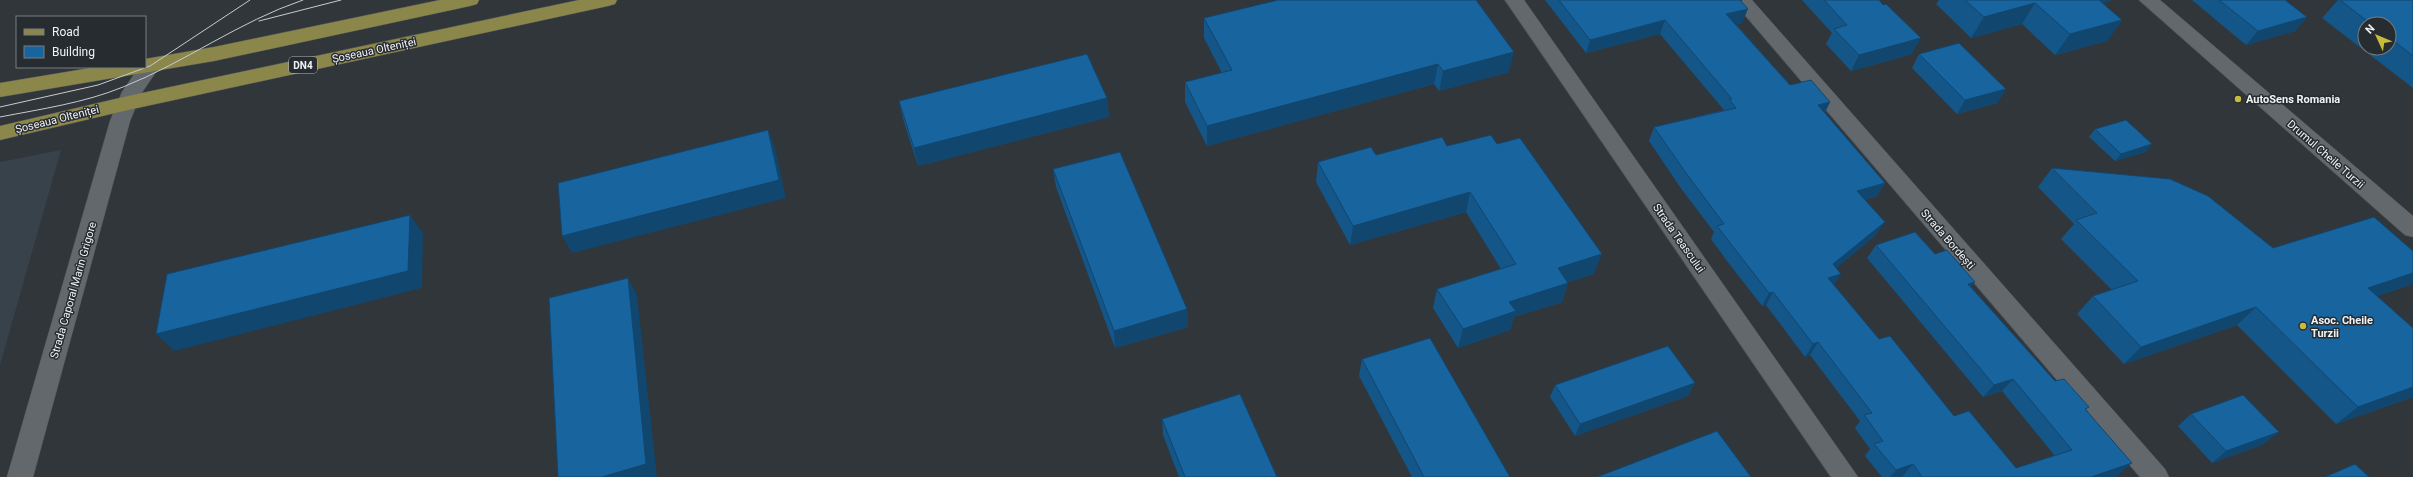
<svg xmlns="http://www.w3.org/2000/svg" width="2413" height="477" viewBox="0 0 2413 477" font-family="Roboto,sans-serif">
  <style>
    .built { fill: #38424a }
    .lines { fill: none; stroke-linecap: round; stroke-linejoin: round }
    .minor-casing { stroke: #515558; stroke-width: 1 }
    .tertiary-casing { stroke: #515558; stroke-width: 1 }
    .primary-casing { stroke: #515558; stroke-width: 1 }
    .minor { fill: #63686d; fill-rule: evenodd }
    .tertiary { fill: #63686d; fill-rule: evenodd }
    .primary { fill: #8b874b; fill-rule: evenodd }
    .tram { stroke: #c8cbcf; stroke-width: 1 }
    .wall { fill: #155688; fill-rule: evenodd }
    .shaded-wall { fill: #11466f }
    .building { fill: #18649e; stroke: #11466f }
    .poi-dot { fill: #c7bb3c; stroke: #272c30; stroke-width: 1.5 }
    .labels { text-anchor: middle; stroke-width: 3; stroke-linejoin: round; paint-order: stroke }
    .shield { fill: #272c30; stroke: #b4b7bb; stroke-width: 1 }
    .shield-label { font-size: 10px; font-weight: bold; fill: #f0f3f6 }
    .street-label { font-size: 11px; fill: #f0f3f6; stroke: #272c30 }
    .poi-label { font-size: 11px; font-weight: bold; fill: #f0f3f6; stroke: #272c30; text-anchor: start }
  </style>
  <rect width="100%" height="100%" fill="#31363a"/>
  <path class="built" d="M61,150l-61,215v-203z"/>
  <g class="lines">
    <g class="minor-casing">
      <path id="minor" d="M1505,0h19l334,477h-27z
        M1732,0h20l413,469 4,8h-29z
        M150,59l7,2 3,5 -19,28 -11,27 -97,356h-26l103,-356 12,-29 17,-25h6v-6z"/>
    </g>
    <g class="tertiary-casing">
      <path id="tertiary" d="M2139,0h21l253,216v21l-8,-2z"/>
    </g>
    <g class="primary-casing">
      <path id="primary" d="M440,0h39l-2,4 -7,2 -256,55 -214,36v-14l96,-16h49v-8l69,-12z
        M579,0h38l-2,4 -7,2 -480,104 -128,30v-14l128,-30z"/>
    </g>
    <use href="#minor" class="minor"/>
    <use href="#tertiary" class="tertiary"/>
    <use href="#primary" class="primary"/>
    <path class="tram" d="M259,21l82,-21
      M0,107l98,-22 52,-19 100,-66
      M0,117c41,-8 84,-14 123,-30 63,-25 115,-65 180,-87"/>
  </g>
  <path class="wall" d="M1545,0h197v23l-6,1 54,61 40,17 -5,11 60,70 -8,13 -12,4 11,35 -40,33 -2,17 45,54 75,77 62,52 39,-12 -53,-65 -19,6 -116,-139 9,-13 59,9 36,33 84,94 32,29 32,65 -5,2h-211v-1l-3,1h-18l-17,-21 5,-7 -15,-21 5,-7 -50,-66 -5,2 -39,-52 -4,1 -35,-45 -16,-22 3,-7 -34,-45 -31,-46 5,-14 70,-17 -64,-76 -74,19z
    M1802,0h77l4,5 29,49 -61,17 -25,-27 6,-11z
    M1939,0h173l-10,3 20,17 -15,21 -52,14 -33,-31 -51,14 -35,-34z
    M2192,0h93l22,17 -12,14 -49,14z
    M2338,0h75v88l-91,-70zM2365,24h24v24h-24z
    M1204,18l305,54 -70,19 -5,-7 -227,62 -22,-44v-20l37,-9 -18,-35z
    M1919,54l87,35 -9,14 -40,11 -45,-46z
    M1107,98l2,19 -191,49 -15,-47 -4,-18z
    M2095,129l51,23 -31,9 -26,-24z
    M1497,144l97,130 -26,8v1l-6,19 -48,15 -4,13 -52,18 -25,-40 4,-19 64,-20 -35,-57 -116,33 -34,-63 2,-20 129,-16z
    M2052,168l221,80 140,3v31l-3,3 -33,11 36,32v69l-77,27 -99,-99 -113,39 -47,-50 16,-18 19,-6 -51,-51 13,-15 -36,-37z
    M1053,169l134,140 1,18 -73,21 -59,-161z
    M1362,359l148,118h-98l-53,-101z
    M1555,385l133,11 -113,40 -25,-39z
    M2191,414l73,30 -52,19 -34,-37z
    M1162,419l115,58h-98l-16,-42z"/>
  <path class="shaded-wall" d="M1740,0h2l-4,11 10,-2 -6,14 -21,5 5,-14z
    M2080,0h32l-39,11z
    M2035,3l-13,21 -51,14 13,-21z
    M2307,17l-12,14 -49,14 12,-14z
    M1665,20l-5,14 -74,19 4,-13z
    M2122,20l-15,21 -52,14 15,-21z
    M1921,38l-9,16 -61,17 8,-16z
    M1514,52l-5,20 -70,19 4,-20z
    M1438,64l-4,20 -227,62v-20z
    M2006,89l-9,14 -40,11 8,-14z
    M1107,98l2,19 -191,49 -4,-18z
    M1830,102l-7,14 -5,-11z
    M768,130l7,18 11,50 -214,55 -10,-17z
    M2152,144l-6,8 -31,9 6,-7z
    M1885,183l-8,13 -28,8 8,-13z
    M1470,192l-4,20 -116,33 3,-19z
    M410,215l13,18 -1,55 -248,63 -18,-17z
    M1885,222l-9,13 -51,42 8,-13z
    M1602,254l-8,20 -42,13 6,-19z
    M2413,273v9l-3,3 -62,21 20,-18z
    M1841,274l-8,13 -5,-9z
    M628,278l9,17 20,182h-55z
    M1975,282l-10,13 3,-11z
    M1568,283l-6,19 -48,15 -4,13 -52,18 5,-19 46,-27z
    M1773,292l-7,13 -4,1 7,-13z
    M2256,307l-19,18 -113,39 17,-17z
    M1187,309l1,18 -73,21 -1,-17z
    M1818,342l-8,13 -5,2 8,-13z
    M2013,379l-11,12 -19,6 11,-12z
    M1695,383l-7,13 -113,40 5,-12z
    M2413,387v10l-77,27 22,-17z
    M2279,432l-15,12 -52,19 14,-12z
    M2132,463l-13,12 -5,2h-23z
    M1913,464l-10,12 -3,1h-10l6,-7z"/>
  <path class="building" d="M1278,0h198l38,52 -71,19 -5,-7 -231,62 -22,-44 47,-12 -28,-52z
    M1559,0h181l8,9 -22,5 64,71 21,-5 19,22 -12,3 67,78 -28,8 28,31 -52,42 8,10 -13,4 51,61 11,-3 64,80 15,-5 47,57 56,-18 -59,-71 -19,6 -118,-140 39,-13 20,22 12,-4 28,32 -7,2 87,97 9,-2 25,28 -4,2 47,54 -41,14h-169l-9,-13 -17,6 -22,-26 9,-3 -19,-26 8,-2 -54,-71 -5,2 -40,-52 -4,1 -35,-45 -17,-22 7,-2 -38,-51 -32,-46 82,-19 -7,-9h3l-67,-79 -75,20z
    M1824,0h55l4,5 3,-1 35,34 -62,17 -25,-26 13,-4z
    M1965,0h134l23,20 -52,14 -35,-31 -51,14z
    M2219,0h66l22,17 -49,14z
    M2340,0h73v56l-24,-19v-13h-18z
    M1959,43l47,46 -41,11 -46,-46z
    M1087,54l20,44 -193,50 -15,-47z
    M2126,120l26,24 -31,10 -26,-25z
    M768,130l11,50 -217,56 -4,-53z
    M1491,135l6,9 23,-6 82,116 -44,14 10,15 -59,19 7,9 -53,18 -26,-40 79,-25 -46,-72 -117,34 -35,-64 53,-15 5,8 66,-18 5,9z
    M1120,152l67,157 -73,22 -61,-162z
    M2052,168l118,11 38,17 65,52 101,-31 39,34v22l-45,15 45,40v59l-55,20 -102,-100 -115,40 -48,-51 45,-15 -62,-61 21,-7z
    M410,215l-2,56 -252,63 11,-60z
    M628,278l18,186 -44,13h-44l-9,-179z
    M1430,338l80,139h-86l-62,-118z
    M1668,346l27,37 -115,41 -25,-39z
    M1240,394l37,83h-92l-23,-58z
    M2243,395l36,37 -53,19 -35,-37z
    M1717,431l34,46h-154z
    M2355,464l14,13h-44z"/>
  <g class="poi-dot">
    <circle cx="2238" cy="99" r="4"/>
    <circle cx="2303" cy="326" r="4"/>
  </g>
  <g class="labels">
    <rect class="shield" x="289" y="57" width="28" height="16" rx="3"/>
    <g class="shield-label">
      <text x="303" y="69">DN4</text>
    </g>
    <g class="street-label">
      <text transform="translate(374 50) rotate(-12)" y="4">Șoseaua Olteniței</text>
      <text transform="translate(57 119) rotate(-14)" y="4">Șoseaua Olteniței</text>
      <text transform="translate(2326 154) rotate(41)" y="4">Drumul Cheile Turzii</text>
      <text transform="translate(1679 238) rotate(55)" y="4">Strada Teascului</text>
      <text transform="translate(1948 239) rotate(49)" y="4">Strada Bordești</text>
      <text transform="translate(73 290) rotate(-74)" y="4">Strada Caporal Marin Grigore</text>
    </g>
    <g class="poi-label">
      <text x="2246" y="103">AutoSens Romania</text>
      <text x="2311" y="324">Asoc. Cheile<tspan x="2311" dy="13">Turzii</tspan></text>
    </g>
  </g>
  <rect x="16" y="16" width="130" height="52" fill="#272c30" stroke="#777c7f"/>
  <rect x="24" y="29" width="20" height="6" fill="#8b874b" stroke="#777c7f"/>
  <text x="52" y="36" font-size="12" fill="#f0f3f6">Road</text>
  <rect x="24" y="46" width="20" height="12" fill="#18649e" stroke="#777c7f"/>
  <text x="52" y="56" font-size="12" fill="#f0f3f6">Building</text>
  <g transform="translate(2377 36) rotate(314)"><circle r="19" fill="#272c30" stroke="#777c7f"/>
  <path d="M0-3L7 15L0 10L-7 15Z" fill="#c7bb3c"/>
  <text y="-6" font-size="11" font-weight="bold" text-anchor="middle" fill="#f0f3f6">N</text>
  </g>
</svg>
